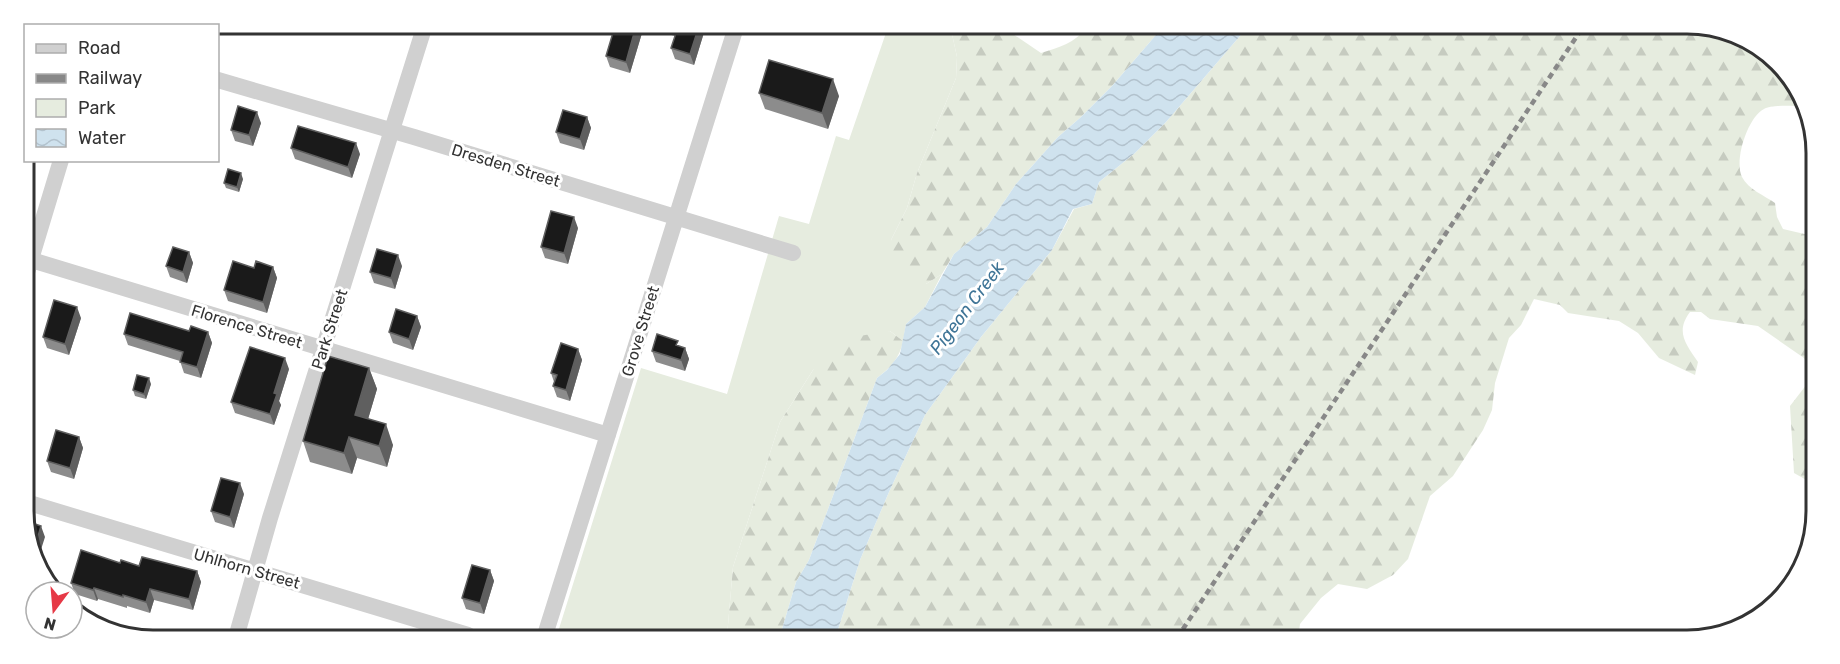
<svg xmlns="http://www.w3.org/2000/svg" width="1840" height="664" viewBox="0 0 1840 664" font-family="Rubik,sans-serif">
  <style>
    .green { fill: #e6ecdf }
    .forest { fill: url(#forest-firs) }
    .water { fill: url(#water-waves) }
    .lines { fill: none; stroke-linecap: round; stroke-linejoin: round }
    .minor { stroke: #d0d0d0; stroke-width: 16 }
    .rail { stroke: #888; stroke-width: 4.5; stroke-dasharray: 6 4.5; stroke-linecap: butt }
    .wall { fill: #8c8c8c }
    .shaded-wall { fill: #5f5f5f }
    .building { fill: #1a1a1a; stroke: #5f5f5f; stroke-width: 1.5 }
    .labels { text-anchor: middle; stroke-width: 6; stroke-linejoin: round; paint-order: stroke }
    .street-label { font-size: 16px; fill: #333; stroke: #fff }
    .water-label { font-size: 18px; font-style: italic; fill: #3f7597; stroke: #fff }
    .rim { fill: none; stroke: #333; stroke-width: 3 }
  </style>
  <defs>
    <pattern id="forest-firs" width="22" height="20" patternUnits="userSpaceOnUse" patternTransform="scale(1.5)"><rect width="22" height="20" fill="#e6ecdf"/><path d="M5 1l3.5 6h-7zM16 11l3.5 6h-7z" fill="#c6cbc0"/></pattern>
    <pattern id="water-waves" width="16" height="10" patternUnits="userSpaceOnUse" patternTransform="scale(1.5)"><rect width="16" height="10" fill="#cfe2ee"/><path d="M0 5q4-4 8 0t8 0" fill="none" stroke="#b2c2cd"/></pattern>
  </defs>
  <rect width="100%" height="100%" fill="#fff"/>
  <path class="green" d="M888,27h67l-3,7 5,23 -1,21 -39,95 -10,35 -16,32 35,44 16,-10 -17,33 -19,17 -3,17 -13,-10 -77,39 -33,52 -47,145 -6,69 -170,-1 84,-267 86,26 52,-178 30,8 27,-88 13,4z"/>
  <path class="forest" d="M955,27l49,1 37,25c17,-5 34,-10 45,-25h76l-50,58 -31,31 -23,20 -42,47 -29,43 -33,27 -12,20 -16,10 -11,1 -22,-30 -2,-15 16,-32 10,-35 39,-95 1,-21 -5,-23z
    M1246,29l482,2 33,22 3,4c23,5 29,31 38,50 -9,-2 -31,-2 -38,2 -17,9 -30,52 -22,68 6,12 23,19 33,26l2,14 6,12 30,7 -3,246 -16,-9 -4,-67 17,-22 5,-13 -8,-13 -46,-32 -48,-7 -9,-7h-11c-15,20 -4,32 8,50l-3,13 -36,-17 -21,-25 -19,-12 -51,-8 -8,-8 -26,-6 -13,26 -12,13 -14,45 -3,27 -9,20 -30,46 -23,20 -22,63 -15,16 -26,14 -29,-5 -17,14 -21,26 -2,14 -462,-2 24,-76 29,-68 36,-77 56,-78 71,-87 22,-41 18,-5 7,-22 36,-29 31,-31z
    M890,331l13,10c-3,17 -13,27 -26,37l-68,182 -13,22 -16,54h-53l6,-69 47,-145 33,-52 34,-32z"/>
  <path class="water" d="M1162,28l84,1 -80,93 -31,31 -36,29 -7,22 -19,5 -21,41 -71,87 -56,78 -36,77 -29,68 -24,76h-56l16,-54 13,-22 68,-182 10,-8 13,-16 6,-30 19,-17 29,-53 33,-27 29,-43 42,-47 23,-20 31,-31z"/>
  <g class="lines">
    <path class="minor" d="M218,80l196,57 379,116
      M25,258l583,177
      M25,279l36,-119
      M26,502l442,133
      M237,634l33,-116 155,-493
      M545,635l191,-608"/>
    <path class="rail" d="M1177,638l404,-608"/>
  </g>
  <path class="wall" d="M647,26h59l-12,39 -19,-6 -4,-11 4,-12 -28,-8z
    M642,33l-12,40 -20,-6 -4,-11z
    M759,93l80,3 -11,33 -63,-20z
    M587,117l4,11 -7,22 -24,-7 -4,-11z
    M261,123l-8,23 -18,-5 -4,-11z
    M24,145l5,36 -5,-2z
    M291,148l69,6 -8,24 -57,-19z
    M243,179l-4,13 -13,-4 -2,-5z
    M578,228l-10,36 -23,-6 -4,-11z
    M189,252l4,11 -6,20 -17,-6 -4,-11z
    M402,266l-7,23 -21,-6 -4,-11z
    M273,267l4,11 -10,35 -39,-12 -4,-11 30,-22z
    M417,316l4,11 -8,23 -20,-7 -4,-11z
    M81,318l-12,37 -22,-7 -4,-11z
    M189,331l19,1 4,11 -11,35 -17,-5 -4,-12 -52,-16 -4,-11z
    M680,347l5,1 4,11 -4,12 -29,-9 -4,-11z
    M578,349l4,11 -12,41 -13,-4 -4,-11 1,-4 -3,-9z
    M369,368l8,21 -9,30 25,26 -6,22 -30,-9 -5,16 -42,-12 -7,-21z
    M289,369l-10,32 2,4 -7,20 -39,-12 -4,-11z
    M151,384l-5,15 -11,-3 -2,-6z
    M79,437l4,11 -9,31 -23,-7 -4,-11z
    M244,494l-10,34 -19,-6 -4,-11z
    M120,563l19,3 58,5 4,11 -8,28 -39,-10 -4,13 -23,-7v2l-29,-9 -1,2 -22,-7 -4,-11z
    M490,570l4,11 -10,33 -18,-5 -4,-11z"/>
  <path class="shaded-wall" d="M636,26h3l3,7 -12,40 -4,-11z
    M699,26h7l-12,39 -4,-11z
    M833,79l6,17 -11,33 -6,-16z
    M257,112l4,11 -8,23 -4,-11z
    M587,117l4,11 -7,22 -4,-11z
    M356,143l4,11 -8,24 -4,-11z
    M26,158v2h10l-7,21 -5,-14z
    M241,173l2,6 -4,13 -2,-5z
    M574,217l4,11 -10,36 -4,-11z
    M189,252l4,11 -6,20 -4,-11z
    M398,255l4,11 -7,23 -4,-11z
    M273,267l4,11 -10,35 -4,-11z
    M77,307l4,11 -12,37 -4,-11z
    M417,316l4,11 -8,23 -4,-11z
    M208,332l4,11 -11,35 -4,-11z
    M685,348l4,11 -4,12 -4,-11z
    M578,349l4,11 -12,41 -4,-11z
    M285,358l4,11 -10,32 2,4 -7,20 -4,-11 4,-21z
    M369,368l8,21 -14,47 -8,-21z
    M149,378l2,6 -5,15 -2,-5z
    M386,424l7,21 -6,22 -8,-21z
    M79,437l4,11 -9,31 -4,-11z
    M349,437l8,21 -5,16 -8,-21z
    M240,483l4,11 -10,34 -4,-11z
    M41,526l4,11 -7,22 -4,-9z
    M490,570l4,11 -10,33 -4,-11z
    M197,571l4,11 -8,28 -4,-11z
    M94,588l4,11 -1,2 -4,-11z
    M150,589l4,11 -4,13 -4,-11z"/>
  <path class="building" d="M615,26h21l-10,36 -20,-6z
    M674,26h25l-9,28 -19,-6 7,-21z
    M769,60l64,19 -11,34 -63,-20z
    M238,106l19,6 -8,23 -18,-5z
    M563,110l24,7 -7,22 -24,-7z
    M298,126l58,17 -8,24 -57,-19z
    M26,140v18l-2,3v-16z
    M228,169l13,4 -4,14 -13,-4z
    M551,211l23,6 -10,36 -23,-6z
    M173,247l16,5 -6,20 -17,-6z
    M377,249l21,6 -7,23 -21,-6z
    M233,261l21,7 2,-7 17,6 -10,35 -39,-12z
    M54,300l23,7 -12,37 -22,-7z
    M396,309l21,7 -8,23 -20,-7z
    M130,313l59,18 2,-5 17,6 -11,35 -17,-5 3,-10 -59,-18z
    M657,334l21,7 -2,4 9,3 -4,12 -29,-9z
    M561,343l17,6 -12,41 -13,-4 4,-11 -6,-2z
    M250,347l35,11 -11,35 3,1 -7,20 -39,-12z
    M328,356l41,12 -14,47 31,9 -7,22 -30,-9 -5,16 -41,-12z
    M137,375l12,3 -5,16 -11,-4z
    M56,430l23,7 -9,31 -23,-7z
    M221,478l19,5 -10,34 -19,-6z
    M26,521l15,5 -7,24 -8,-15z
    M81,550l39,13 1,-3 18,6 3,-9 55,14 -8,28 -39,-10 -4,13 -23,-7v2l-29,-9 -1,2 -22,-7z
    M472,565l18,5 -10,33 -18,-5z"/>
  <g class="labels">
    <g class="street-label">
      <text transform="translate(506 165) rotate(17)" y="6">Dresden Street</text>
      <text transform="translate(247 326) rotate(17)" y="6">Florence Street</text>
      <text transform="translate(329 329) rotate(-72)" y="6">Park Street</text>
      <text transform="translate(640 331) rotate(-73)" y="6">Grove Street</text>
      <text transform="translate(247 568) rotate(16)" y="6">Uhlhorn Street</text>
    </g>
    <g class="water-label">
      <text transform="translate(967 308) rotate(-53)" y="6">Pigeon Creek</text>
    </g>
  </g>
  <path d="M0 0H1840V664H0ZM153 34H1687A119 119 0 0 1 1806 153V511A119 119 0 0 1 1687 630H153A119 119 0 0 1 34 511V153A119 119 0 0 1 153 34Z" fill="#fff" fill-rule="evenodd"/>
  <path class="rim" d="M153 34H1687A119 119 0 0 1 1806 153V511A119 119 0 0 1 1687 630H153A119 119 0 0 1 34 511V153A119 119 0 0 1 153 34Z"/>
  <rect x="24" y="24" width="195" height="138" fill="#ffffff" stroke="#adadad" stroke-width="1.5"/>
  <rect x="36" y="44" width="30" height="9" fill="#d0d0d0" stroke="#adadad" stroke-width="1.5"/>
  <text x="78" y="54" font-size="18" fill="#333333">Road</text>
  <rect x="36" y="74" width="30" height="9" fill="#888888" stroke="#adadad" stroke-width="1.5"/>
  <text x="78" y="84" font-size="18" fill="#333333">Railway</text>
  <rect x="36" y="99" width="30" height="18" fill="#e6ecdf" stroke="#adadad" stroke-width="1.5"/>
  <text x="78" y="114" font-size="18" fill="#333333">Park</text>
  <rect x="36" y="129" width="30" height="18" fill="url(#water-waves)" stroke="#adadad" stroke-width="1.5"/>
  <text x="78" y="144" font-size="18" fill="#333333">Water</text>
  <g transform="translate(54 610) rotate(196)"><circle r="28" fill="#ffffff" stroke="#adadad" stroke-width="1.5"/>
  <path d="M0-4.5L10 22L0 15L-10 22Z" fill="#e63946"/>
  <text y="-9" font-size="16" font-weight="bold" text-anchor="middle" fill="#333333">N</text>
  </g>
</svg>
